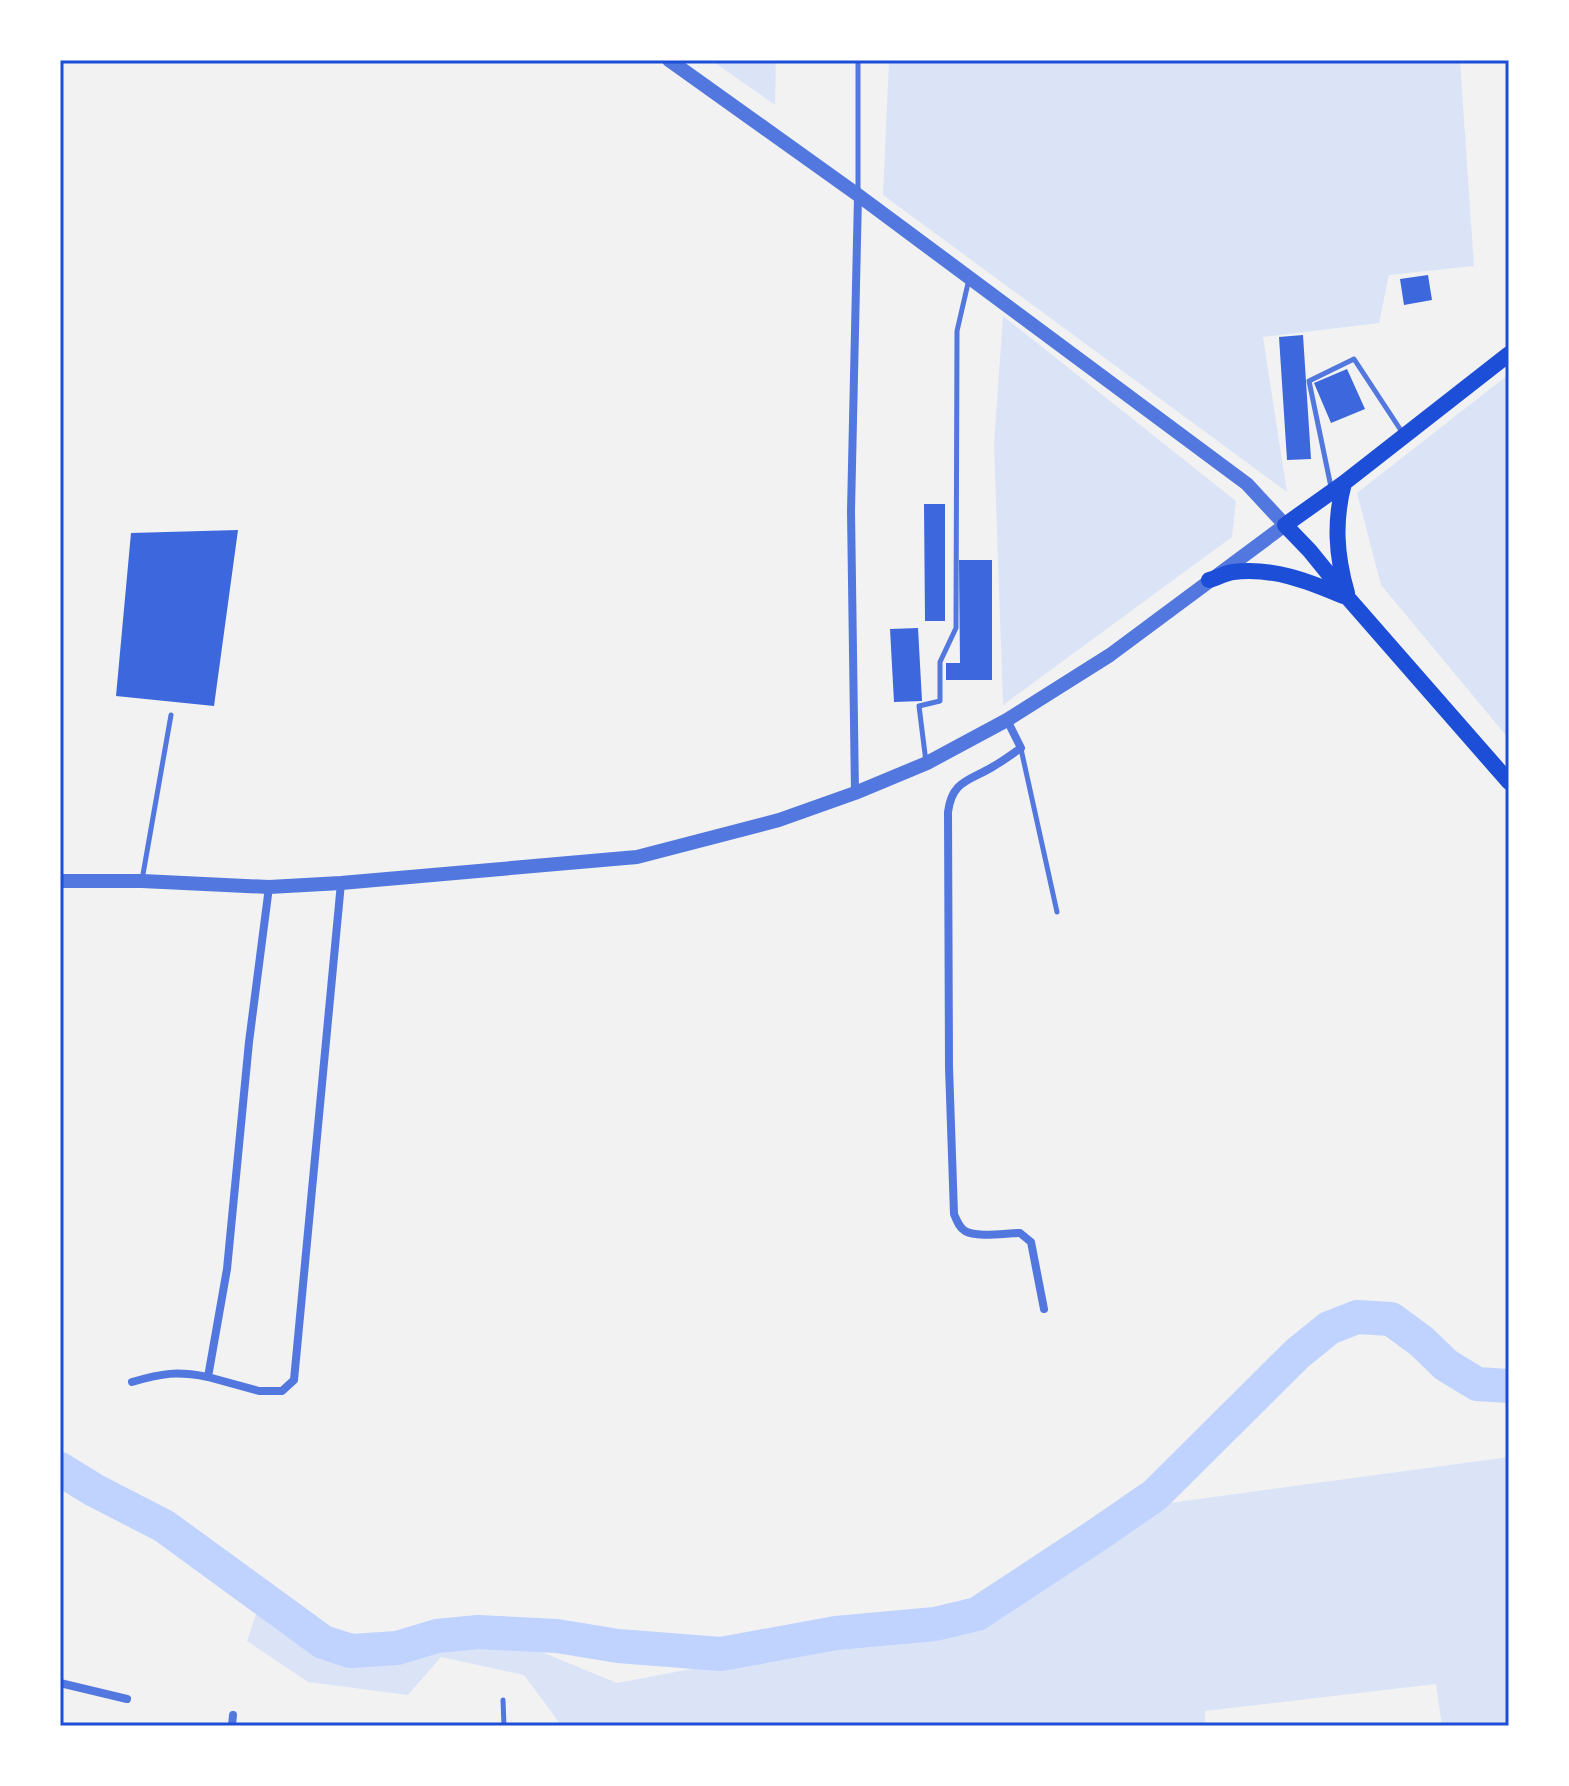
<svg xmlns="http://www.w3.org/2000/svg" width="1569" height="1786" viewBox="0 0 1569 1786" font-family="'IBM Plex Sans',sans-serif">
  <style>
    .green { fill: #dbe4f7 }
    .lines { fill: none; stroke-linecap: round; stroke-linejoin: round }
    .river { stroke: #bfd3fe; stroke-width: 34 }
    .building { fill: #3d67dc }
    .service { stroke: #5277de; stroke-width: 5 }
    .minor { stroke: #5277de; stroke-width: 8 }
    .tertiary { stroke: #5277de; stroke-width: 14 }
    .primary { stroke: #1d4ed8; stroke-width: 16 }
    .neatline { fill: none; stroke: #1d4ed8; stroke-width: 3 }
  </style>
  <rect width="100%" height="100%" fill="#f2f2f2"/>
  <path class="green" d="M711,60h65l-1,45z
    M889,60h571l14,206 -85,9 -10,48 -116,14 24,155 -404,-297z
    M1003,316l233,185 -4,36 -229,168 -9,-261z
    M1509,374v365l-128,-154 -24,-92z
    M1509,1457v269h-67l-6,-42 -231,27v15l-644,-1 -37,-50 -83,-18 -33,38 -100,-13 -61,-41 11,-32 76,52 94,-14 82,-8 107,44 111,-21 145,-17 117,-24 107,-68 72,-50z"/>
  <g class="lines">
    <path class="river" d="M60,1469l34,21 70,36 159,116 28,9 46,-3 40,-12 41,-4 79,4 61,10 103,8 115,-21 99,-9 42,-10 120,-79 58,-40 143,-142 31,-25 28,-11 34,2 30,22 25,24 31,19 32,2"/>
  </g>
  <path class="building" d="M1428,275l4,25 -28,5 -4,-26z
    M1303,335l8,124 -24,1 -8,-123z
    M1347,369l18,40 -34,14 -17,-40z
    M924,504h21v117h-20z
    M238,530l-24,176 -98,-10 15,-163z
    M959,560h33v120h-46v-17h14z
    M918,628l4,73 -28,1 -4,-73z"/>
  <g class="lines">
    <path class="service" d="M858,62v131
      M1331,487l-22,-106 45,-22 48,73
      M1021,749l36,163
      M926,762l-7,-56 21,-5v-39l16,-34 1,-297 12,-52
      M142,880l29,-165
      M503,1700l1,26"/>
    <path class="minor" d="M1007,720l14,28c-9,6 -18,13 -27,18 -24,15 -42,14 -46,46l1,255 5,147c3,7 5,13 11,17 12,7 41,2 55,2l11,9 13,67
      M855,793l-4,-282 7,-315
      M208,1377l51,14h23l12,-11 47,-497
      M132,1382c31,-9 44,-11 76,-5l19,-108 22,-227 20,-155
      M60,1683l67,16
      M232,1726l1,-11"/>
    <path class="tertiary" d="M60,881h82l127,6 72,-4 296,-26 142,-37 76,-27 72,-30 80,-43 103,-65 175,-130 -38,-41 -389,-289 -189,-135"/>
    <path class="primary" d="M1509,354l-165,129 -59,42 25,26 38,47 161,184
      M1344,483c-10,38 -8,72 3,110
      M1209,580c8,-2 16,-7 24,-8 39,-5 75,9 110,24"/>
  </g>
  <rect width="1569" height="1786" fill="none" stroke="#ffffff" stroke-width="124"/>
  <rect x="62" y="62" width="1445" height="1662" class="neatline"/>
</svg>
